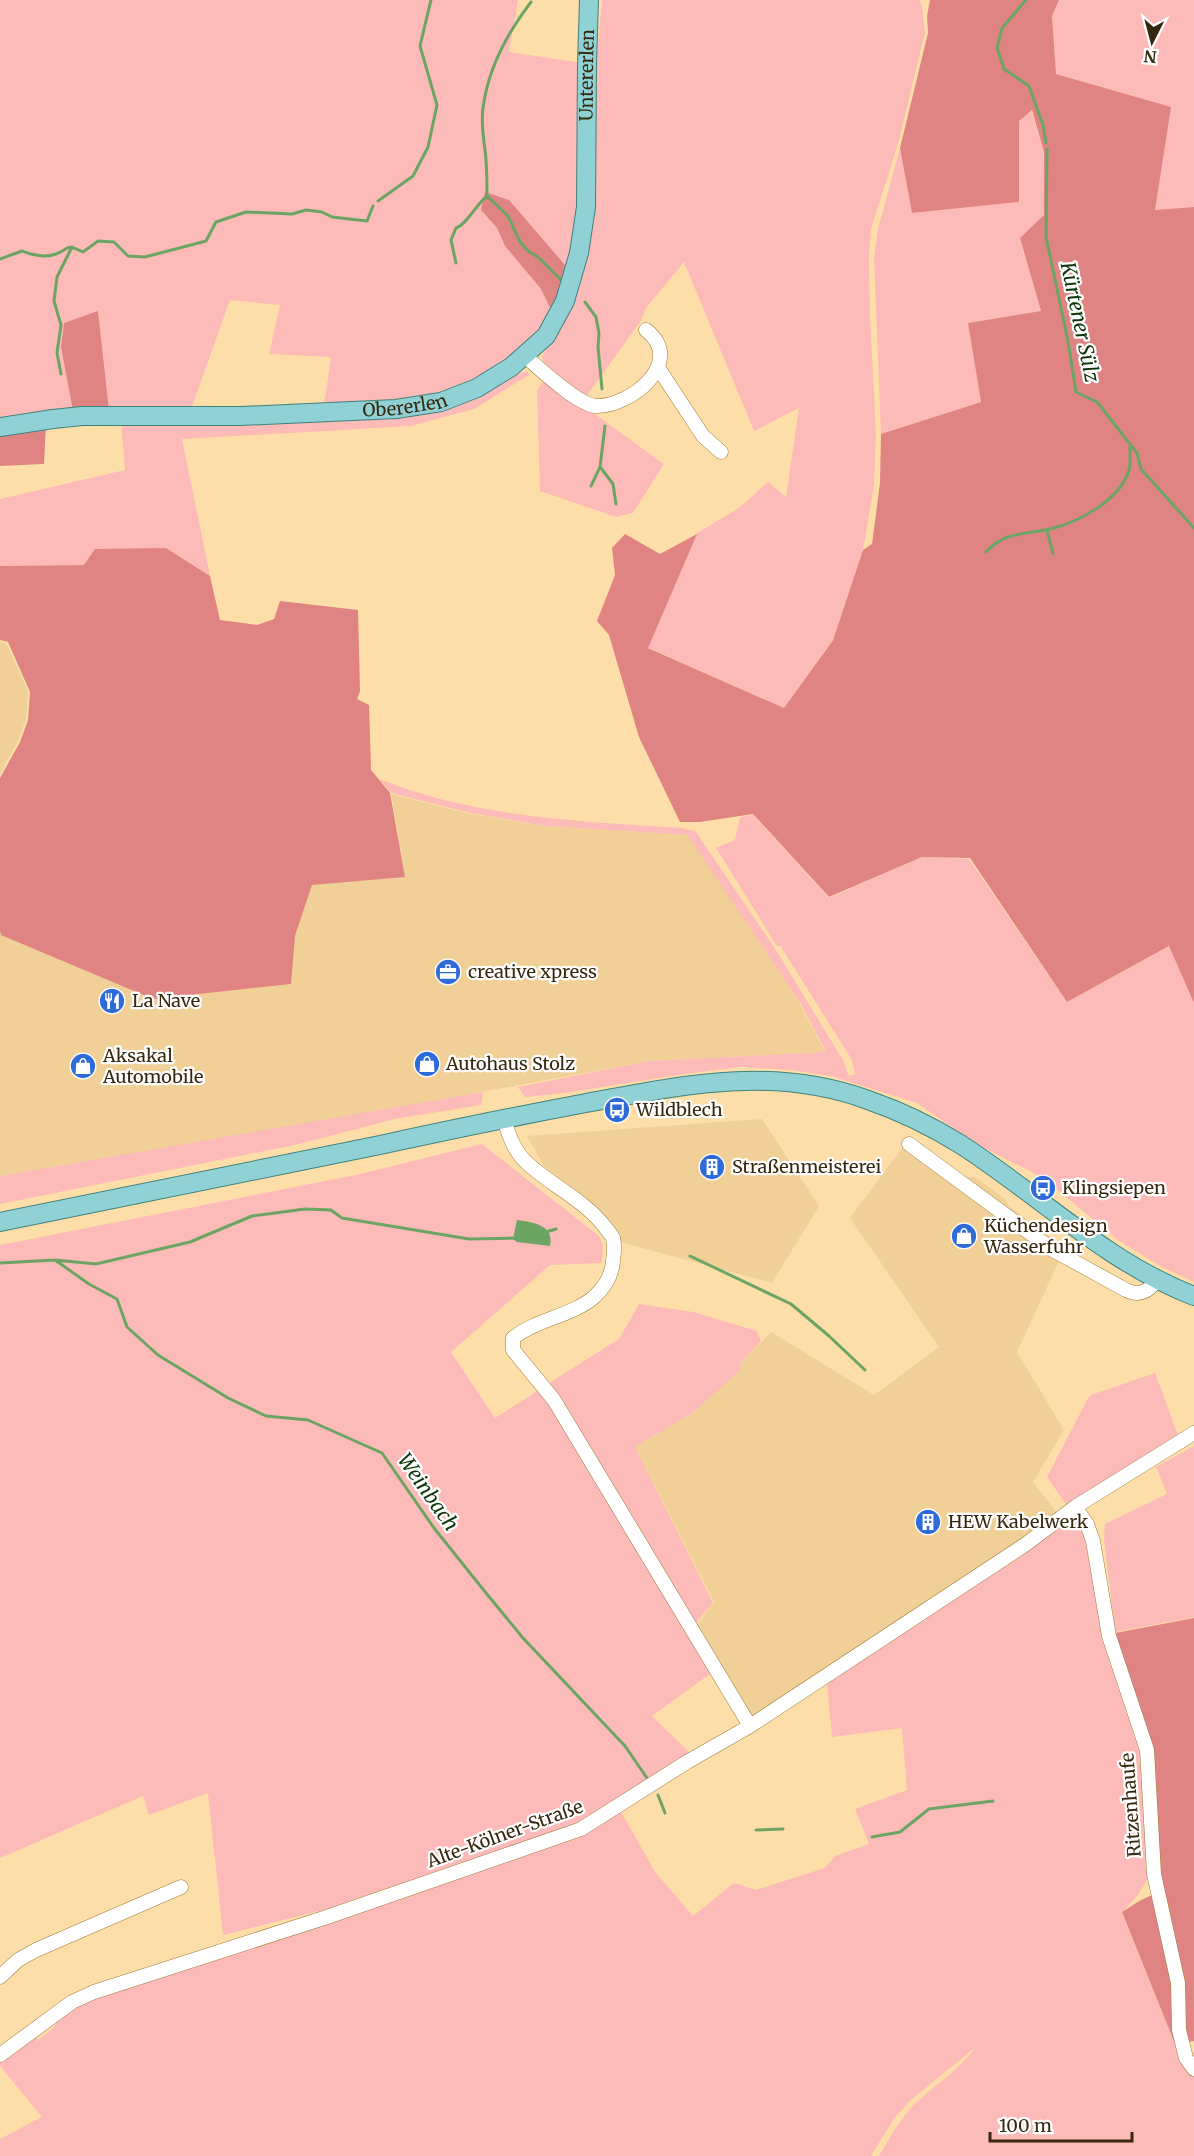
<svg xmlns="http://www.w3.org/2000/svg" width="1194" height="2156" viewBox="0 0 1194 2156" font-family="Merriweather,serif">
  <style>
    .built { fill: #f0d096 }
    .green { fill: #fcbbb8 }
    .forest { fill: #df8483 }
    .water { fill: #6ca563 }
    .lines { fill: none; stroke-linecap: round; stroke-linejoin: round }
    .stream { stroke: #6ca563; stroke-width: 3 }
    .minor-casing { stroke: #9f7c3a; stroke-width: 15 }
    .major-casing { stroke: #40827c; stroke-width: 20 }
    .minor { stroke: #fff; stroke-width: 14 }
    .major { stroke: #8fd1d5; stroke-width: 18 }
    .labels { text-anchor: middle; stroke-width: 4.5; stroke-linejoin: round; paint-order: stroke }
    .street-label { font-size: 18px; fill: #36280c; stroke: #fff }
    .poi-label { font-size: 18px; fill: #36280c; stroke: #fff; text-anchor: start }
    .water-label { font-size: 20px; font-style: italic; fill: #0e3608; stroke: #fff }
  </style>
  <rect width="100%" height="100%" fill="#fddea9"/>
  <path class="built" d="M0,642l6,1 22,48 -2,28 -8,22 -18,33z
    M391,794l75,19 78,13 143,9 89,130 25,41 24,46 -177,9 -257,48 -391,67v-242l153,65 137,-15 5,-48 17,-51 93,-9z
    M762,1119l57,87 -47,77 -152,-41 -17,-29 -59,-47 -17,-30z
    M909,1139l55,38h11l29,21 5,8 56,42 -48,104 47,78 -31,52 30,38 -313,206 -54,-100 18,-24 -79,-155 56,-33 80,-82 103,63 65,-48 -89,-129z"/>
  <path class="green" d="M0,0h518l-9,52 73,11v143l-11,66 -90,-62 16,18 8,18 36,43 13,27 -44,49 -68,32 -118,9 7,-49 -62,-3 11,-49 -50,-5 -39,109 -82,1 -11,-98 -37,35 12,64 -73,11z
    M602,0h317l3,6 3,26 -27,112 -27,85 -2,29 1,58 6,118 -2,51 -11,65 -30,89 -49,69 -137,-61 50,-114 42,-25 29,-26 18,15 13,-89 -45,23 -70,-169 -38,46 -6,14 -55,76 -39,-29 -4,-12 9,-17 39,-132 6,-143z
    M1059,0h135v207l-39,3 15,-103 -114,-33 -4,-58z
    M1031,109l13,43v63l-24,24 21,72 -73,12 13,79 -100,32 -7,-177 4,-28 22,-81 12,65 107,-11v-81z
    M527,371l2,4 -55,34 -63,17 -229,13 28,137 -44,-28 -82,17 -84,1v-67l125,-29 -4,-48 59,4 217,-12z
    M545,378l119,86 -31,49 -17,4 -76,-26 -3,-100z
    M379,779c98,39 199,42 303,49l14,4 78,115 69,113 6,16 6,-2 -3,-14 -71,-113 3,-1h-7l-61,-98 19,-8 5,-23 13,-2 76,83 93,-41 47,2 98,143 103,-56 24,57v279l-34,-16 -42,-26 -75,-62 -70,-36 -56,-39 -86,-27 -41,-6 -48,-3 -58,7 -120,19 -39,4 -7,-10 130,-26 178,-9 -24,-46 -115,-171 -142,-9 -79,-14 -75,-19z
    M483,1092l-2,13 -86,14 -100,26 -295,59v-28z
    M482,1144l117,92 4,9 -1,18 -52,2 -99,87 44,66 44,-28 16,20 159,261 -62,45 38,37 -109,69 -254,87 -104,26 -15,-142 -59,22 -6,-19 -143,62v-613l356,-70z
    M639,1304l54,8 64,19 4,10 -22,24 1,6 -49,43 -56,33 78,156 -18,21 -149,-239 73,-46z
    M1155,1373l23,62 -111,71 -20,-29 40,-77 4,-5z
    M1194,1446v171l-79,15 -11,-93 1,-15 62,-30 -11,-27z
    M1078,1519l11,24 53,207 8,125 -13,21 -15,17 53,131 19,31v81h-315c11,-19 22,-39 38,-54 19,-18 44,-34 59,-55l-64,52 -17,18 -24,39h-871v-17l42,-22 -42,-51v-10l32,-25 6,9 14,-11 17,-22 235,-75 278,-96 38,-26 35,62 38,44 41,-33 22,7 69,-22 10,-12 34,-12 -14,-35 52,-19 -5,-62 -70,9 -5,-54 243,-163z"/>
  <path class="forest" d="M930,0h129l-7,16 4,58 115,33 -16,103 39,-3v796l-25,-57 -102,56 -97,-144 -48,-1 -93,40 -76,-83 -53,8h-20l-41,-85 -30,-102 -12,-14 18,-46 -3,-27 13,-14 35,20 37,-20 -49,114 136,60 49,-68 30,-90 9,-6 8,-61 1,-49 100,-32 -13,-79 73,-12 -21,-73 24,-23v-63l-12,-42 -13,11v81l-107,11 -12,-65 28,-115 -1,-17z
    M485,192l24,8 62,72 -17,44 -13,-27 -36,-43 -8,-18 -16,-18z
    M98,311l11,99 -36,1 -12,-64 3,-24z
    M46,424l-2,40 -44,2v-33z
    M166,548l44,28 10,44 37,5 17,-6 6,-18 78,9 2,81 -3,8 12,6 2,65 19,23 15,84 -93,8 -17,51 -4,48 -138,15 -152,-64 -1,-4v-153l20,-36 8,-22 2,-28 -22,-50 -8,-2v-74l84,-1 11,-16z
    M1194,1618v423l-19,3 -53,-132 19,-12 20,-9 -5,-18v-84l-4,-39 -37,-117z"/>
  <path class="water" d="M517,1220c15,2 38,5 33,26l-33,-4 -4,-3z"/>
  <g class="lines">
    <path class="stream" d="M1026,0l-24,28 -5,20 7,21 25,17 14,39 3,18
      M1047,149l-1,88 22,104 8,51 21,10 40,51 4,16 53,59
      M487,196l21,20 12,26 8,9 10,6 23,23
      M378,201l35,-25 15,-29 9,-42 -17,-59 11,-46
      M0,259l22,-8c9,4 24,7 34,3 14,-5 9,-11 27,-2l15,-11 16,1 14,14 17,1 61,-16 10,-19 30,-10 46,2 14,-4 16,2 10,5 35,4 6,-15
      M456,263l-5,-23 5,-12c11,-4 19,-22 31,-32 0,-15 0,-31 -2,-46 -2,-14 -4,-28 -2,-42 5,-39 25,-76 48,-106
      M585,302l11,15 3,16 -1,14 4,42
      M61,374l-4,-21 4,-28 -7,-24 3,-24 15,-30
      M601,468l12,16 3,20
      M591,486l9,-19 5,-41
      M1047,530l6,24
      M986,552c19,-21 38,-17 64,-23 28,-6 71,-30 79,-59 2,-7 1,-16 1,-24
      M546,1232l10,-3
      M690,1256l101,48 38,32 36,34
      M55,1260l41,4 94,-22 62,-26 53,-7 26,1 11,8 127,21 47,-1
      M0,1263l55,-3 34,24 28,15 10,28 31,28 70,43 38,18 42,4 74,33 52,75 52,65 37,45 102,108 22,32
      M658,1795l7,18
      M756,1830l27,-1
      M872,1837l28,-5 29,-23 64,-8"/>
    <g class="minor-casing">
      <path id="minor" d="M525,356c15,13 53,49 71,50 34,1 91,-44 50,-76
        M659,369l44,67 18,16
        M504,1119c5,17 10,32 23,44 25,23 57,37 78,64 2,3 6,7 8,11 2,7 1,16 0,23 -1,14 -8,26 -19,36 -22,19 -57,22 -81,41v12l41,50 196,326
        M909,1144l144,106 73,40c14,7 23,1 31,-10
        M1075,1507l12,17 6,17 16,95 38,114 7,124 24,109 1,47 7,28 8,11
        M0,1977l18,-17 18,-10 145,-63
        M0,2055l72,-53 22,-10 233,-75 254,-88 106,-67 63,-36 276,-182 49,-37 119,-74"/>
    </g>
    <g class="major-casing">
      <g id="major">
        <path id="s1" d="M0,427l53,-8 29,-3h159l155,-7 45,-7 36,-14 34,-21 35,-31 19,-35 14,-48 7,-46 1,-143 2,-64"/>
        <path d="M0,1222c127,-26 254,-51 380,-77 69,-15 137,-29 206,-42 97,-18 186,-38 282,-3 32,11 63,26 92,44 78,50 146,118 234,152"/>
      </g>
    </g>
    <use href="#minor" class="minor"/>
    <use href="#major" class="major"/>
  </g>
  <defs>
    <g id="office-disc" transform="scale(1.35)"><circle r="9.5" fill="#2e6ad8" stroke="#fff"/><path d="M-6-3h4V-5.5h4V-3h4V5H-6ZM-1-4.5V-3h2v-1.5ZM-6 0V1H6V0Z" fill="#fff"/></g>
    <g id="restaurant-disc" transform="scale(1.35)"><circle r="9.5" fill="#2e6ad8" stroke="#fff"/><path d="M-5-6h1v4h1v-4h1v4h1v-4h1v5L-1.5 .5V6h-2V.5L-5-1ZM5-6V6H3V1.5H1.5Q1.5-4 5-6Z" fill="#fff"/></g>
    <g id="shop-disc" transform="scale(1.35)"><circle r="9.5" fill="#2e6ad8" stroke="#fff"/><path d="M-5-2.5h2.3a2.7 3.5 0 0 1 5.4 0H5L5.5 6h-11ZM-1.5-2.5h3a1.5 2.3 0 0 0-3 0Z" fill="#fff"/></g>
    <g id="bus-disc" transform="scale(1.35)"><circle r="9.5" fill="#2e6ad8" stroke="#fff"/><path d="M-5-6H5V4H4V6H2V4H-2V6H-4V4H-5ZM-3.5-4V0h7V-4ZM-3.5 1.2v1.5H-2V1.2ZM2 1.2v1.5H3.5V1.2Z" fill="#fff"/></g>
    <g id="building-disc" transform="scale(1.35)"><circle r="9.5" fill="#2e6ad8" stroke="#fff"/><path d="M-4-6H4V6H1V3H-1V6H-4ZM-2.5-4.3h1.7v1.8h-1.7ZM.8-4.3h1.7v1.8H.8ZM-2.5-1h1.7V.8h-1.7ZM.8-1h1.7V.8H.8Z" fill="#fff"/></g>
  </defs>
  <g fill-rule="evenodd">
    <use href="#office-disc" x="448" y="972"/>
    <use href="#restaurant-disc" x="112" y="1001"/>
    <use href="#shop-disc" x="427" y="1064"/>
    <use href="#shop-disc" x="83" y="1066"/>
    <use href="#bus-disc" x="617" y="1110"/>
    <use href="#building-disc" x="712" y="1167"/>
    <use href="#bus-disc" x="1043" y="1188"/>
    <use href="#shop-disc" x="964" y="1236"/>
    <use href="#building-disc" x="928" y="1522"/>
  </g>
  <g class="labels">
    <g class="street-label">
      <text dy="6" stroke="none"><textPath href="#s1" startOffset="836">Untererlen</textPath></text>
      <text dy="6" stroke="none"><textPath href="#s1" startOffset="406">Obererlen</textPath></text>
      <text transform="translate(1131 1805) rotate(-94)" y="6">Ritzenhaufe</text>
      <text transform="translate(505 1834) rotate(-20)" y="6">Alte-Kölner-Straße</text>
    </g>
    <g class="poi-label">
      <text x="468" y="978">creative xpress</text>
      <text x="132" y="1007">La Nave</text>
      <text x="103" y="1062">Aksakal<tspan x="103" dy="21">Automobile</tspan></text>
      <text x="446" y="1070">Autohaus Stolz</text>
      <text x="636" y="1116">Wildblech</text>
      <text x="732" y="1173">Straßenmeisterei</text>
      <text x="1062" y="1194">Klingsiepen</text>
      <text x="984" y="1232">Küchendesign<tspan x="984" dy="21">Wasserfuhr</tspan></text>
      <text x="948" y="1528">HEW Kabelwerk</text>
    </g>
    <g class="water-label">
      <text transform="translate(1080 322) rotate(78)" y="7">Kürtener Sülz</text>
      <text transform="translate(428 1492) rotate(55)" y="7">Weinbach</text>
    </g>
  </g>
  <g transform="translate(1152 42) rotate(186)" stroke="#ffffff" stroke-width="4.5" paint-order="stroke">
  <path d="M0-4.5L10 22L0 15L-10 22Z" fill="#36280c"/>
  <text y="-9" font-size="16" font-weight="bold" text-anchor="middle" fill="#36280c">N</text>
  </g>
  <path d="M990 2132v9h142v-9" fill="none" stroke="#36280c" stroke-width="3"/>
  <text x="999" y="2132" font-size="18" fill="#36280c" stroke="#ffffff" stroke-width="4.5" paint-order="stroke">100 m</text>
</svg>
